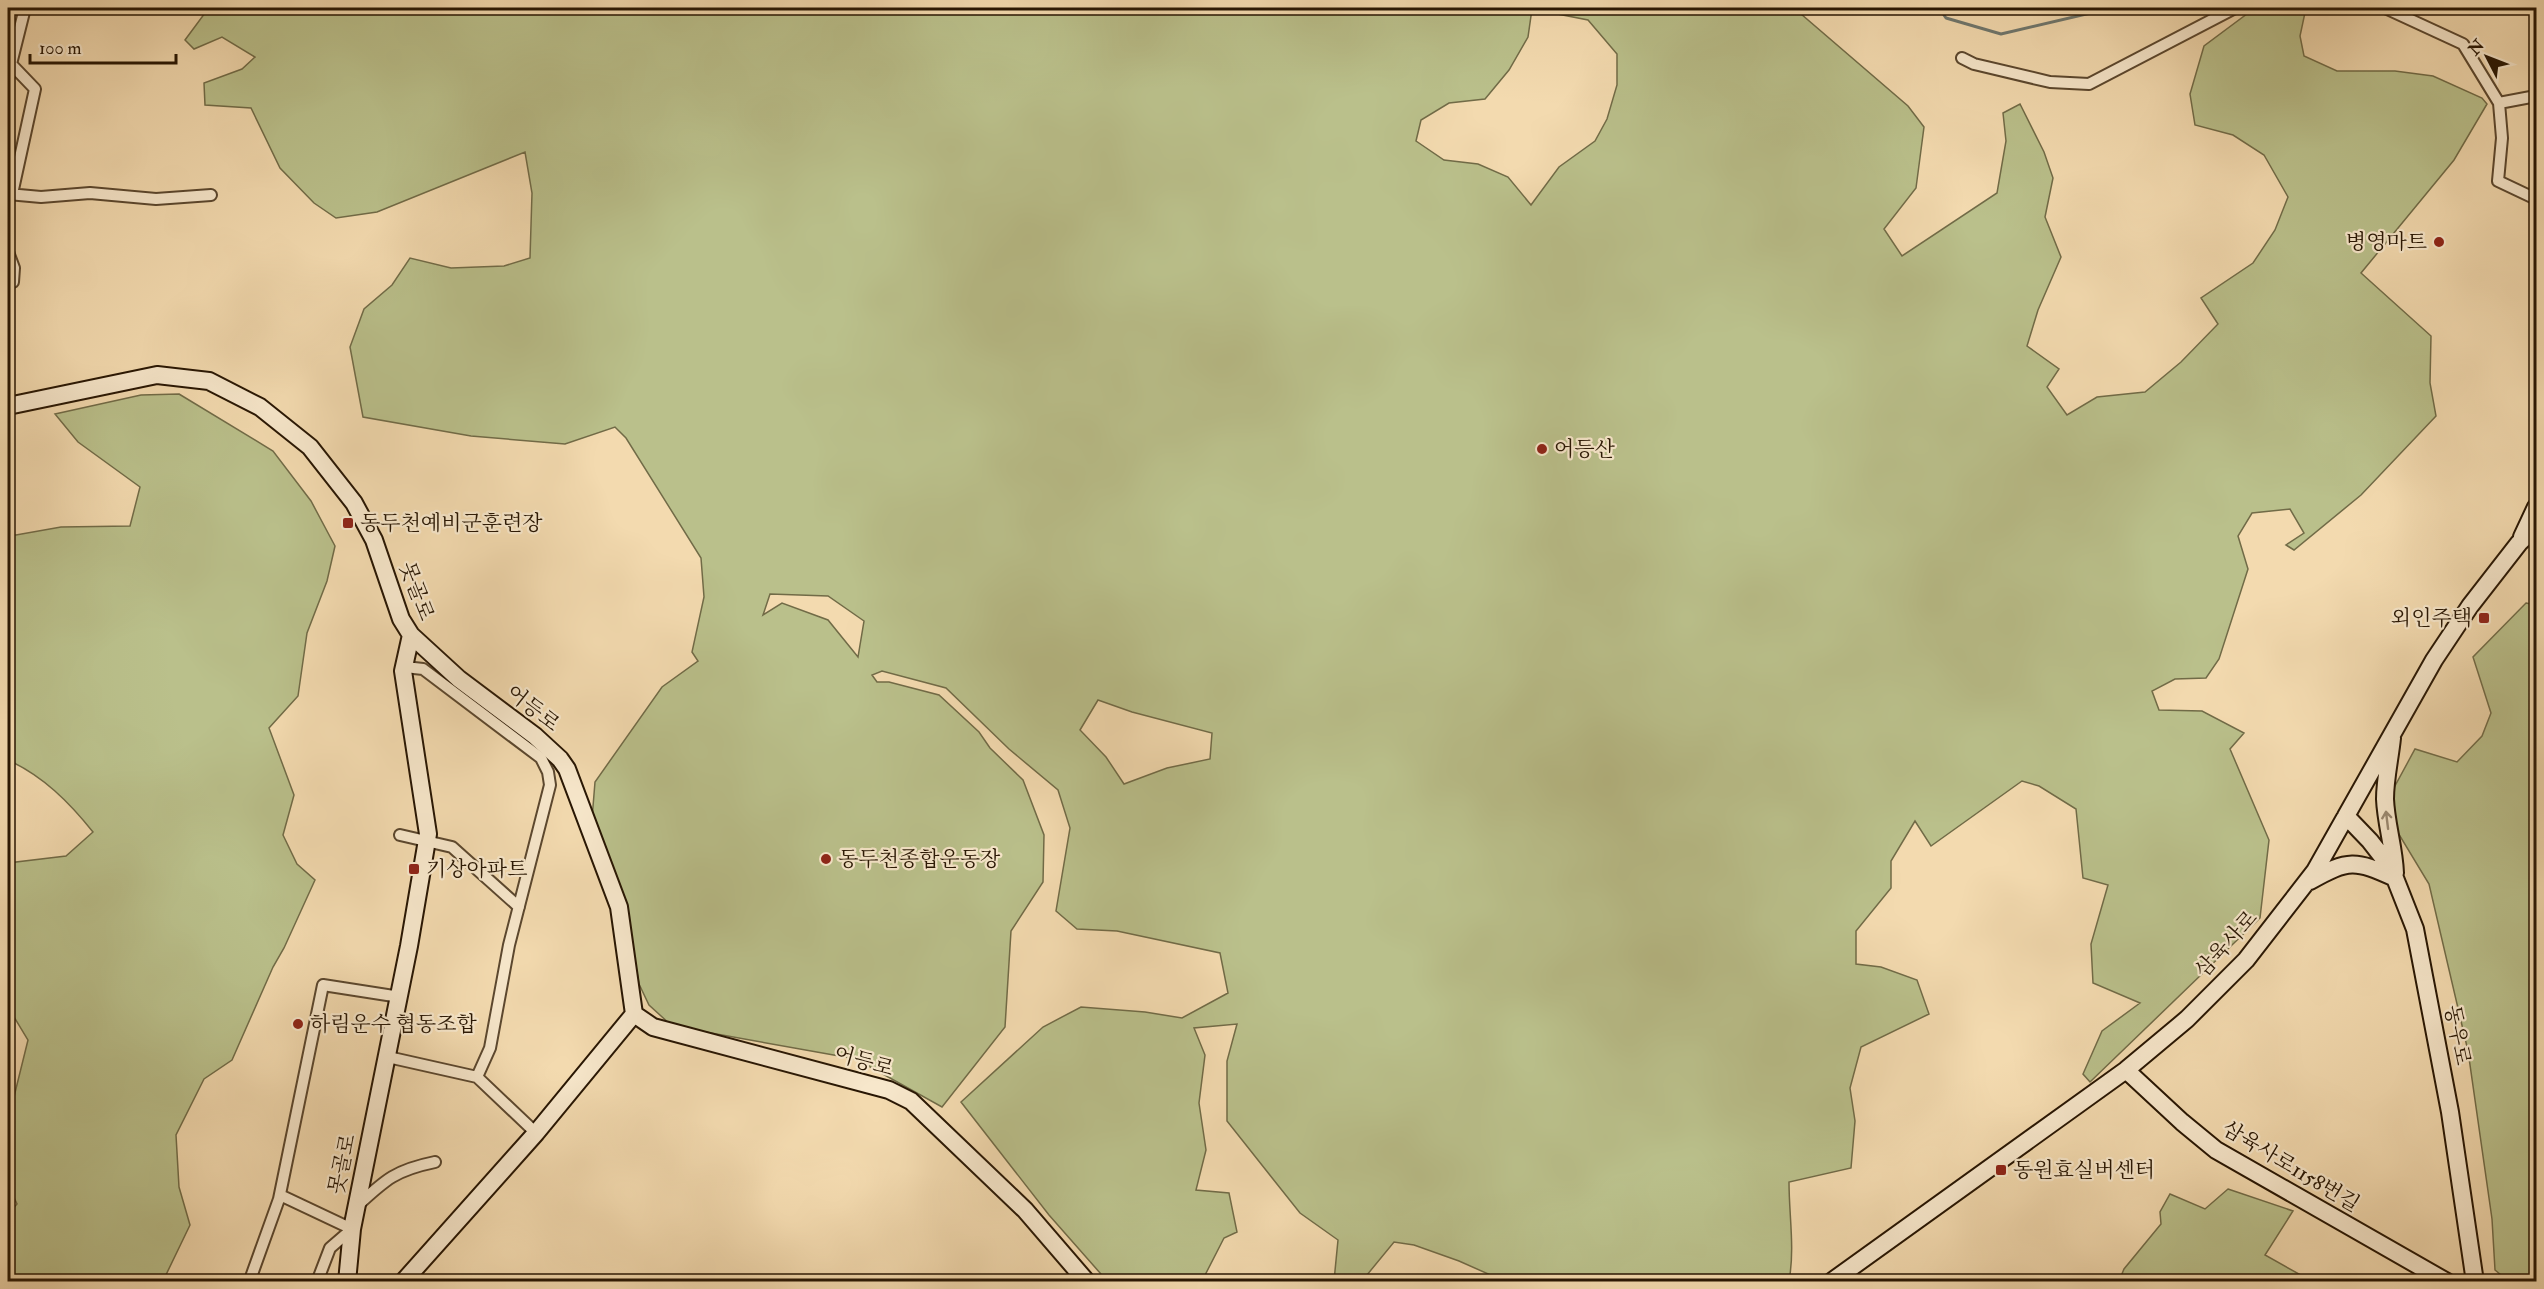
<svg xmlns="http://www.w3.org/2000/svg" width="2544" height="1289" viewBox="0 0 2544 1289" font-family="'IM FELL Double Pica','Noto Serif KR',serif">
  <style>
    .green { fill: #bac08b; stroke: #716b47; stroke-width: 1.5; fill-rule: evenodd }
    .lines { fill: none; stroke-linecap: round; stroke-linejoin: round }
    .stream { stroke: #6f776e; stroke-width: 3 }
    .street-casing { stroke: #5b472e; stroke-width: 14 }
    .secondary-casing { stroke: #281603; stroke-width: 20 }
    .street { stroke: #f7e7cb; stroke-width: 10 }
    .secondary { stroke: #f7e7cb; stroke-width: 16 }
    .oneway { stroke: #9a8971 }
    .poi-dot { fill: #8f2418; stroke: #f7e7cb; stroke-width: 2 }
    .labels { text-anchor: middle; stroke-width: 4.5; stroke-linejoin: round; paint-order: stroke }
    .poi-label { font-size: 21px; fill: #281603; stroke: #f7e7cb; text-anchor: start }
    .street-label { font-size: 21px; fill: #281603; stroke: #f7e7cb }
  </style>
  <rect width="100%" height="100%" fill="#f3daaf"/>
  <filter id="stains"><feTurbulence type="fractalNoise" baseFrequency=".00333" numOctaves="4"/><feColorMatrix values="0 0 0 0 .2 0 0 0 0 .09 0 0 0 0 .02 0 0 0 .5 -.17"/></filter>
  <radialGradient id="worn" r=".72"><stop offset=".6" stop-color="#630" stop-opacity="0"/><stop offset="1" stop-color="#630" stop-opacity=".3"/></radialGradient>
  <path class="green" d="M205,8h1589l114,98 16,21 -8,61 -32,41 18,27 95,-63 9,-52 -3,-28 17,-9 24,48 9,26 -8,39 16,40 -23,53 -11,36 32,23 -12,18 20,28 30,-18 48,-5 36,-30 37,-38 -17,-26 52,-35 22,-33 13,-33 -24,-42 -31,-20 -38,-10 -5,-31 14,-48 51,-38h51l-6,28 4,20 33,15h58l38,5 49,22 5,6 -33,56 -93,113 70,63 -1,47 6,33 -75,79 -67,55 -8,-5 18,-12 -14,-24 -38,4 -14,23 10,33 -29,90 -13,19 -31,1 -23,12 7,19 43,1 42,22 -14,16 39,91 -9,78 -170,164 -7,-8 19,-43 38,-28 -47,-20 -2,-39 17,-59 -25,-7 -7,-69 -37,-23 -17,-5 -91,65 -16,-25 -24,40v27l-35,43v33l25,3 36,13 12,34 -68,33 -11,41 5,33 -4,47 -62,14c0,34 6,66 0,99h-285l-45,-20 -45,-16 -20,-3 -32,39h-28l4,-41 -38,-27 -73,-92v-60l10,-37 -43,4 11,27 -6,48 7,47 -10,40 33,3 8,39 -13,6 -22,43 -94,1 -59,-67 -88,-113 82,-75 38,-20 64,5 37,6 46,-25 -8,-40 -103,-22 -40,-2 -21,-18 14,-83 -12,-38 -49,-41 -63,-61 -64,-17 -10,4 5,7h12l50,13 40,37 11,16 33,32 21,55 -1,47 -32,49 -6,96 -63,80 -86,-48 -184,-33 -23,-21 -10,-21 -15,-85 -32,-80 3,-37 67,-95 36,-26 -6,-9 12,-55 -3,-39 -75,-120 -11,-11 -50,17 -94,-8 -108,-19 -13,-70 14,-38 28,-24 18,-27 41,10 53,-2 26,-8 2,-65 -7,-41 -148,60 -41,6 -22,-15 -34,-35 -29,-60 -46,-3 -1,-22 38,-14 13,-12 -33,-20 -28,12 -9,-9 20,-27zM1532,9l56,11 29,34v31l-10,34 -12,22 -36,26 -28,38 -23,-28 -30,-13 -34,-4 -28,-19 5,-21 28,-17 36,-4 24,-29 19,-33zM770,594l58,2 36,25 -6,36 -30,-37 -46,-17 -19,12zM1098,700l34,12 80,21 -2,26 -43,9 -43,16 -18,-27 -26,-27z
    M179,394l94,57 38,50 24,45 -8,35 -20,52 -9,63 -29,32 25,67 -11,40 14,29 18,16 -31,68 -11,19 -41,93 -28,19 -28,56 3,52 11,38 -27,56h-155v-66l9,-11 -9,-19v-64l20,-81 -20,-33v-144l58,-7 27,-24c-24,-30 -50,-56 -85,-72v-226l8,1 45,-8 69,-1 10,-39 -62,-45 -23,-28 86,-19z
    M2526,603l10,2v676h-28l-13,-11 -3,-51 -24,-168 -39,-167 -46,-76 32,-59 42,13 25,-26 9,-23 -18,-56z
    M2228,1189l65,22 -28,44 41,23v3h-187l5,-12 37,-45 -1,-12 10,-18 35,15z"/>
  <g class="lines">
    <path class="stream" d="M1939,8l7,10 55,16 111,-26"/>
    <g class="street-casing">
      <path id="street" d="M2385,8l78,36 36,59 3,35 -4,43 38,18
        M1962,58l12,6 76,18 39,2 146,-76
        M11,64l24,25 -23,105
        M11,64l14,-56
        M2499,103l37,-7
        M8,194l33,3 49,-4 66,6 55,-4
        M8,252l6,16 -1,14 -5,-2
        M405,667l18,2 118,89 7,14 2,13 -41,160 -19,103 -13,29
        M400,835l52,12 67,60
        M388,1057l89,20
        M477,1077l59,56
        M280,1195l72,34 -22,19 -13,34
        M357,1206c29,-27 39,-36 78,-44
        M252,1282l-1,-5 28,-78 44,-214 77,12"/>
    </g>
    <g class="secondary-casing">
      <path id="secondary" d="M8,406l149,-31 52,6 51,26 50,40 44,56 20,37 27,79 10,16 48,44 76,57 25,23 7,10 52,138 15,107 19,13 236,63 22,11 114,109 62,72
        M2522,537l14,-30
        M2392,738c-2,20 -7,41 -7,61 1,25 9,48 10,74
        M2346,816l24,25 21,27 24,61 35,183 25,170
        M2310,881c39,-22 45,-21 85,-3
        M2126,1070l56,52 34,28 231,132
        M347,1282l5,-53 57,-283 19,-112 -25,-163 8,-36
        M403,1282l133,-149 98,-119
        M1831,1282l295,-212 61,-51 59,-59 69,-89 119,-211 36,-54 49,-63 17,-16"/>
    </g>
    <use href="#street" class="street"/>
    <use href="#secondary" class="secondary"/>
  </g>
  <defs><path id="oneway-shaft" d="M-6 0H5M1.5-3L5.5 0L1.5 3" fill="none" stroke-width="1.6" stroke-linecap="round" stroke-linejoin="round" transform="scale(1.5)"/></defs>
  <use class="oneway" href="#oneway-shaft" transform="translate(2387 820) rotate(-97)"/>
  <g class="poi-dot">
    <circle cx="2439" cy="242" r="6"/>
    <circle cx="1542" cy="449" r="6"/>
    <rect x="342" y="517" width="12" height="12" rx="3"/>
    <rect x="2478" y="612" width="12" height="12" rx="3"/>
    <circle cx="826" cy="859" r="6"/>
    <rect x="408" y="863" width="12" height="12" rx="3"/>
    <circle cx="298" cy="1024" r="6"/>
    <rect x="1995" y="1164" width="12" height="12" rx="3"/>
  </g>
  <g class="labels">
    <g class="poi-label">
      <text x="2427" y="249" text-anchor="end">병영마트</text>
      <text x="1554" y="456">어등산</text>
      <text x="360" y="530">동두천예비군훈련장</text>
      <text x="2472" y="625" text-anchor="end">외인주택</text>
      <text x="838" y="866">동두천종합운동장</text>
      <text x="426" y="876">기상아파트</text>
      <text x="310" y="1031">하림운수 협동조합</text>
      <text x="2013" y="1177">동원효실버센터</text>
    </g>
    <g class="street-label">
      <text transform="translate(417 591) rotate(69)" y="7">못골로</text>
      <text transform="translate(533 708) rotate(38)" y="7">어등로</text>
      <text transform="translate(2226 944) rotate(-48)" y="7">삼육사로</text>
      <text transform="translate(2458 1035) rotate(79)" y="7">동우로</text>
      <text transform="translate(864 1061) rotate(16)" y="7">어등로</text>
      <text transform="translate(342 1164) rotate(-78)" y="7">못골로</text>
      <text transform="translate(2291 1166) rotate(31)" y="7">삼육사로1158번길</text>
    </g>
  </g>
  <rect width="2544" height="1289" fill="none" stroke="#f3daaf" stroke-width="30"/>
  <rect x="9" y="9" width="2526" height="1271" fill="none" stroke="#281603" stroke-width="3"/>
  <rect x="15" y="15" width="2514" height="1259" fill="none" stroke="#281603" stroke-width="1.5"/>
  <g transform="translate(2487 57) rotate(312)" stroke="#f7e7cb" stroke-width="4.5" paint-order="stroke">
  <path d="M0-4.5L10 22L0 15L-10 22Z" fill="#281603"/>
  <text y="-9" font-size="16" font-weight="bold" text-anchor="middle" fill="#281603">N</text>
  </g>
  <path d="M30 54v9h146v-9" fill="none" stroke="#281603" stroke-width="3"/>
  <text x="39" y="54" font-size="18" fill="#281603" stroke="#f7e7cb" stroke-width="4.5" paint-order="stroke">100 m</text>
  <rect width="100%" height="100%" filter="url(#stains)"/>
  <rect width="100%" height="100%" fill="url(#worn)"/>
</svg>
